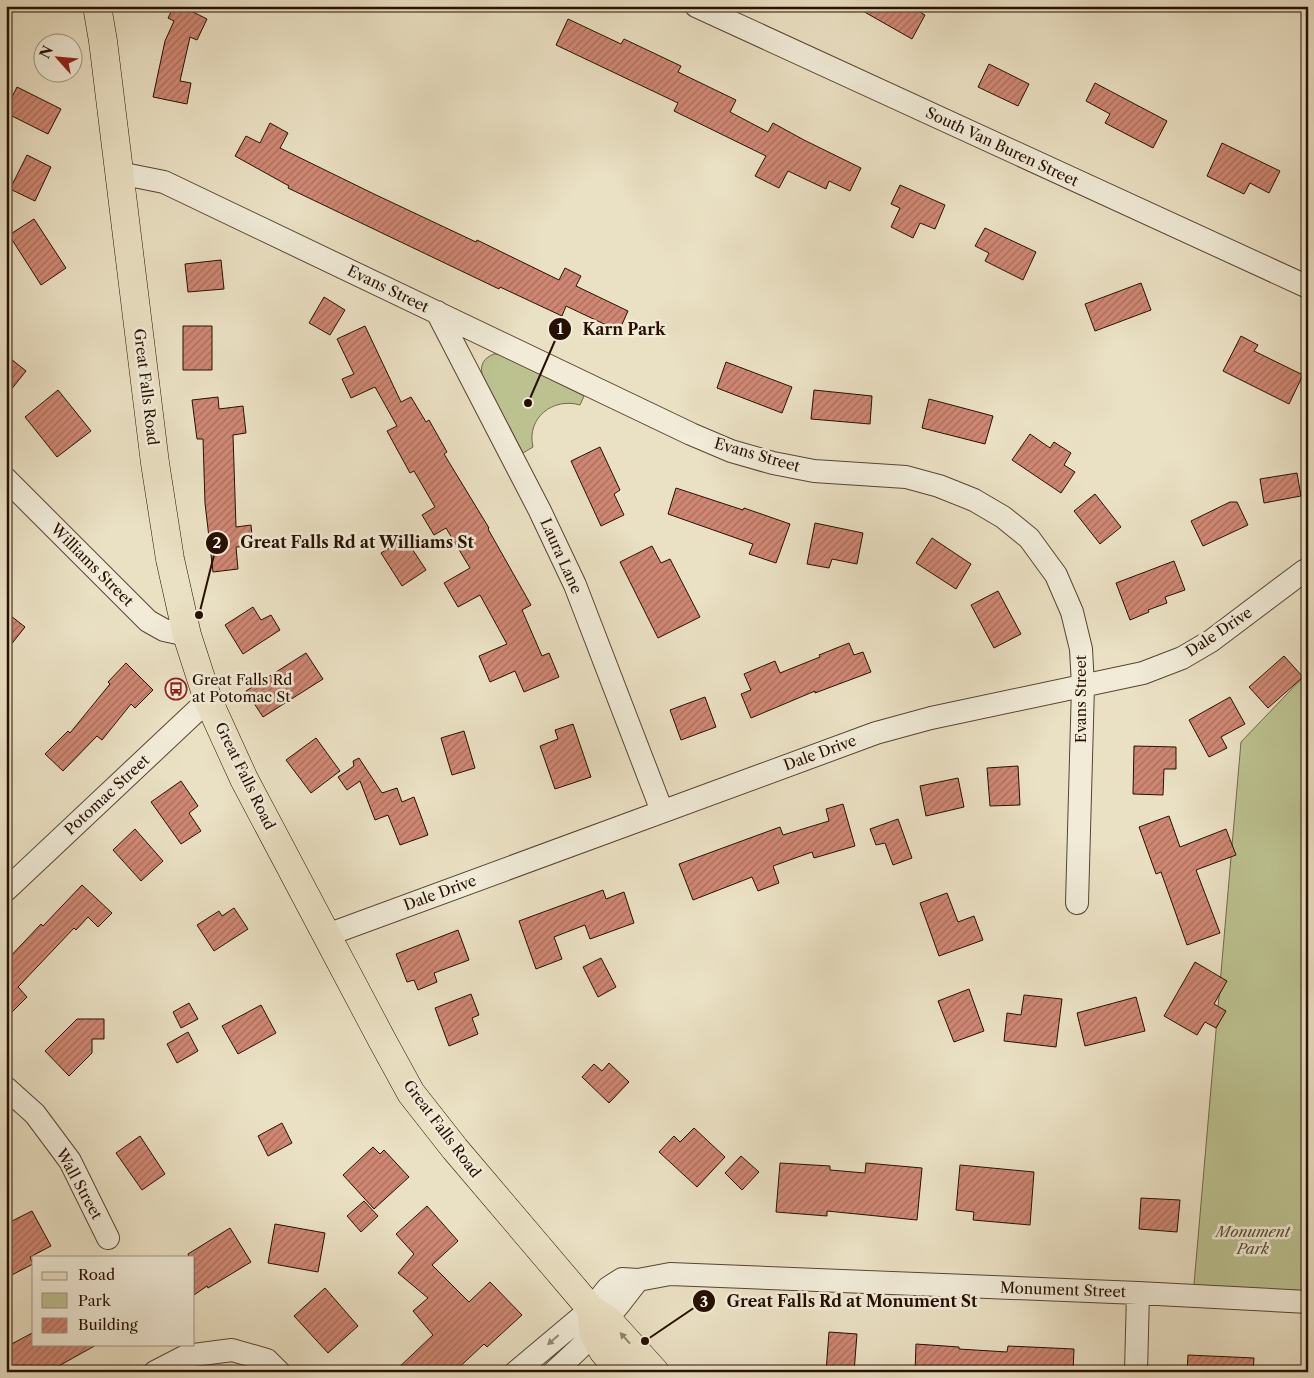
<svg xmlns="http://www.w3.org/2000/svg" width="1314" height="1378" viewBox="0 0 1314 1378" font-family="'Libre Caslon Text',serif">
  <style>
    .park { fill: #bcc190; stroke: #726848 }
    .building { fill: url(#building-hatch); stroke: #271000 }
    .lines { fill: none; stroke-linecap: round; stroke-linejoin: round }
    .street-casing { stroke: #584431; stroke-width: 24 }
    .primary-casing { stroke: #271000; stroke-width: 29 }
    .street { stroke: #f1ebd8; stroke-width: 22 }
    .primary { stroke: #eae0c3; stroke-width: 28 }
    .oneway { fill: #92826b }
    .oneway2 { fill: #968877 }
    .labels { text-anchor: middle; stroke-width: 5; stroke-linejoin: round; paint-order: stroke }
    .street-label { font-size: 15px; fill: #271000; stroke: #f1ebd8 }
    .poi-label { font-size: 15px; fill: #271000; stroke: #f1ebd8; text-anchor: start }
    .park-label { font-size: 15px; font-style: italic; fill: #5b4e32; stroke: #f1ebd8 }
    .leader { fill: none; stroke: #271000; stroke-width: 2 }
    .callout-dot { fill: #271000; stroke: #f1ebd8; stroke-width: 2 }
    .mark-label { font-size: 15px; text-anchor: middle; font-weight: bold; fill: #fff }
    .callout-label { font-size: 16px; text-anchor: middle; font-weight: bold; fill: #271000; stroke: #f1ebd8; stroke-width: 5; stroke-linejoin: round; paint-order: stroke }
  </style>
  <defs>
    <pattern id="building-hatch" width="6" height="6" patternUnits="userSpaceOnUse" patternTransform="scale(1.25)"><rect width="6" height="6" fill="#cf8774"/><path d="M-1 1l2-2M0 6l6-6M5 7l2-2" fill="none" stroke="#a86d5d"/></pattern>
  </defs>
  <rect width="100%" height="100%" fill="#eae0c3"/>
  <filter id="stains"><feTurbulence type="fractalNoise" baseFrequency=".004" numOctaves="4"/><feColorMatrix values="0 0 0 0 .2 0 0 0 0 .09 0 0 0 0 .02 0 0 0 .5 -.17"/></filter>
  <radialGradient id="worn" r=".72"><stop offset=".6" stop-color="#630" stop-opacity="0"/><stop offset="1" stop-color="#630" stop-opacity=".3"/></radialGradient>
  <path class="park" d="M494,354h5l85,42 -4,9c-27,-8 -54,13 -47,42l-10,6 -41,-79c-2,-10 2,-16 12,-20z
    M1308,672v630l-115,-6 48,-554z"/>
  <path class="building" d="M174,6h7l26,13 -10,21 -7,-3 -10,44 11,2 -4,21 -34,-7 12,-56 9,-20 -6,-3z
    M854,6h55l16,9 -13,24z
    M568,19l53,25 3,-5 57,27 -3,6 58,28 -6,12 38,20 5,-9 31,17 57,28 -11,23 -21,-10 -3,8 -38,-18 -9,17 -24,-12 11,-20 -92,-45 4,-8 -122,-58z
    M989,64l40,20 -11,22 -40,-19z
    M1095,83l72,38 -14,27 -48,-25 5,-9 -24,-13z
    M17,87l44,22 -13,25 -42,-21v-4z
    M270,123l18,10 -8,15 94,46 102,48 1,-2 82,40 6,-12 16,8 -5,10 52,25 -9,20 -53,-25 -4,10 -62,-29 -1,2 -211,-101 1,-2 -54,-30 11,-20 14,7z
    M1222,143l58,28 -11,22 -19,-10 -6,11 -37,-18z
    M27,155l24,12 -16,34 -25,-12z
    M900,185l45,20 -10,24 -15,-6 -7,15 -22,-11 9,-19 -9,-4z
    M34,219l32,49 -25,17 -32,-50z
    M985,228l51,24 -13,28 -38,-19 4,-8 -14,-7z
    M221,260l3,29 -36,3 -3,-28z
    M1141,283l10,27 -56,21 -10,-27z
    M324,297l21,13 -15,25 -21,-12z
    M183,326h29v44h-29z
    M365,326l36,76 10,-5 15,25 3,-2 18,32 -3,2 45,74 -1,1 43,76 -9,5 20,46 7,-3 10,24 -35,15 -9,-21 -25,11 -11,-26 28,-12 -27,-49 -22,12 -14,-24 26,-15 -24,-40 -12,7 -12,-20 13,-8 -21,-36 -4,2 -23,-42 10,-5 -22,-39 -24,11 -9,-19 12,-5 -17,-35z
    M1241,336l17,9 -4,6 49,24 -14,29 -66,-33z
    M6,355l20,16 -20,25z
    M726,362l66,25 -10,26 -65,-25z
    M58,390l33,41 -34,26 -32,-40z
    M814,390l58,6 -2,28 -59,-5z
    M218,397l1,12 24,-3 3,27 -13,2 3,92 15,-2 2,21 -17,1 2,22 -25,3 -8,-69 -2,-64h-6l-5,-39z
    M929,399l64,17 -8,28 -63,-16z
    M1030,434l20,14 4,-6 17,11 -7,12 11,7 -14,21 -49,-33z
    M600,447l20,43 -6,4 10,21 -23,11 -30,-65z
    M1297,473l4,23 -37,7 -4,-24z
    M676,488l67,22 1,-2 46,16 -14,39 -27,-9 4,-10 -85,-30z
    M1095,494l26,33 -21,17 -26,-33z
    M1230,502h7l11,23 -45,21 -12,-25z
    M815,523l48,10 -6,31 -25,-5 -3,9 -22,-4z
    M405,538l21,32 -24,16 -21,-33z
    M932,538l39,26 -15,25 -40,-26z
    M652,546l9,17 9,-4 30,58 -42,21 -38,-76z
    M1174,561l11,29 -20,7 2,6 -19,7 1,2 -19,8 -14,-37z
    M998,591l23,43 -27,14 -23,-43z
    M253,607l8,13 10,-5 9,15 -37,24 -18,-29z
    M6,612l19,15 -19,24z
    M849,643l5,12 9,-3 8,20 -56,21v-2l-64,27 -10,-24 10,-4 -7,-16 31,-13 5,12 40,-16 -1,-2z
    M306,653l17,26 -60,38 -17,-26z
    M1284,656l19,21 -35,31 -19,-21z
    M126,663l27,27 -18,18 -4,-4 -29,36 -5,-4 -34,35 -18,-17 23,-23 2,2 40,-49 -2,-2z
    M705,697l11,30 -35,13 -11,-30z
    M1230,697l15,27 -24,13 6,11 -18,9 -20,-37z
    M573,724l18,53 -36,12 -15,-43 18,-7 -3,-9z
    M464,731l11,37 -23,7 -11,-37z
    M316,738l24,33 -29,22 -25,-33z
    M1134,746l42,1v22h-12l-1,26 -30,-1z
    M359,758l23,35 15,-5 5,14 12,-5 14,38 -28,10 -12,-30 -13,5 -15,-39 -13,9 -9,-13 16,-11 -1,-5z
    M1018,766l2,39 -30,1 -3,-38z
    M958,778l6,29 -38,9 -6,-30z
    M181,781l17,25 -9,7 12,18 -20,13 -30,-42z
    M843,804l12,42 -41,12 -2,-6 -39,14 6,17 -21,8 -6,-14 -59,23 -14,-36 101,-37 3,8 46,-14 -3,-12z
    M1169,816l11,31 46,-18 10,26 -40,15 24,63 -33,12 -26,-73 -5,2 -17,-47z
    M898,819l14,39 -19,7 -8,-22 -9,2 -6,-16z
    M135,829l28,32 -22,20 -28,-31z
    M82,885l30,28 -14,14 -10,-10 -12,13 -2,-2 -56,59 9,10 -21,21v-57l35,-37 2,2z
    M603,890l3,9 18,-7 10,31 -44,16 -5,-14 -31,12 8,22 -26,10 -17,-48z
    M947,893l11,29 16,-6 9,24 -44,16 -19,-53z
    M234,908l14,21 -34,22 -17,-26 22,-14 3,5z
    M458,930l11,30 -35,13 3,9 -19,8 -4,-10 -7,2 -11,-28z
    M601,958l15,29 -18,10 -15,-30z
    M1195,962l32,19 -13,23 12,7 -10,17 -11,-6 -8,13 -33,-19z
    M969,989l15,42 -30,11 -16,-41z
    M471,994l8,21 -7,3 6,16 -29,12 -14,-38z
    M1024,995l38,4 -6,48 -52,-6 3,-28 14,2z
    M1136,997l9,34 -60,15 -8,-33z
    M189,1003l9,16 -17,9 -8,-16z
    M261,1005l15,28 -38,21 -16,-28z
    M77,1019h27v20h-12v14l-23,23 -24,-25z
    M188,1032l10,19 -21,12 -10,-19z
    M609,1063l20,19 -20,21 -27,-26 12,-13 8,7z
    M282,1123l10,20 -24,13 -10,-20z
    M694,1128l31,29 -28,30 -38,-35 15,-16 6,6z
    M140,1136l25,38 -23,16 -26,-37z
    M373,1147l7,7 4,-4 25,27 -35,32 -31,-34z
    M741,1156l18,16 -17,18 -17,-17z
    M780,1163l50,3v4l35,3 1,-10 56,5 -5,52 -90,-9v5l-51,-4z
    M960,1165l74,7 -4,53 -57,-5 1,-8 -18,-2z
    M1141,1198l39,2 -3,32 -38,-3z
    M364,1201l14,15 -17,16 -14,-16z
    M427,1206l31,35 -26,24 37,37 21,-20 32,33 -35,32 -3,-3 -30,28h-60l39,-37 -20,-24 15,-13 -30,-25 16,-19 -18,-20z
    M32,1211l19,35 -21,11 3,7 -27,14v-54z
    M275,1224l50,9 -7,39 -50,-9z
    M230,1228l21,34 -43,26 -1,-2 -13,9v-38h-5l-1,-3z
    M325,1288l33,38 -30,27 -34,-37z
    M34,1332v12h64l-50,28h-42v-25z
    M829,1332l28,2 -3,38h-28z
    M916,1344l43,3v2l48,3 1,-6 66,3 -1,23h-158z
    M1188,1355l66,3 -1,14h-66z"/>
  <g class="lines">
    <g class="street-casing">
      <path id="street" d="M696,6l612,281
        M119,173l45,9 527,252 40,17 42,12 41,8 92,6 33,9 35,14 29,17 26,21 27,37 16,37 9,37 2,37 -6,217
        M437,312l103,199 35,74 87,226
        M6,479l142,142 16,9 23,5
        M6,890l202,-190
        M327,935l549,-202 55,-15 212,-45 39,-15 29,-17 93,-70
        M6,1088l29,26 35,47 38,77
        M155,1372l31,-16 46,-6 35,10 12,12
        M516,1372l75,-63 17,-21 14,-9 16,1 32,-6 468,19 170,9
        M554,1372c32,-28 59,-58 84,-92
        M1136,1372l2,-79"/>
    </g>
    <g class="primary-casing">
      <path id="primary" d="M97,6l6,35 52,422 15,96 17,76 21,65 36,79 138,261 29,53 44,56 136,160 16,10 48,53
        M591,1309l3,25 9,17 18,21"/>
    </g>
    <use href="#street" class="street"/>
    <use href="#primary" class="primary"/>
  </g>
  <defs><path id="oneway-solid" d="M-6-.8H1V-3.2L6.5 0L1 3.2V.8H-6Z" transform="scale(1.25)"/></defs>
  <use class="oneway" href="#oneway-solid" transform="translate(625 1338) rotate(-132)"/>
  <use class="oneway2" href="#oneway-solid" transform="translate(553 1340) rotate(139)"/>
  <defs>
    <g id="bus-ring" transform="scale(1.125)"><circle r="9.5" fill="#f1ebd8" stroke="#8f2418" stroke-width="1.5"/><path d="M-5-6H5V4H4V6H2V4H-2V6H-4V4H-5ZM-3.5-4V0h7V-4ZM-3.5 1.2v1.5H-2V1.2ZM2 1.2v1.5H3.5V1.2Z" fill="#8f2418"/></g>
  </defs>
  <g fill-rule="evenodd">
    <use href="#bus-ring" x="176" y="689"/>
  </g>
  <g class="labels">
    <g class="street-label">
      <text transform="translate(1002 147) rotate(25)" y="5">South Van Buren Street</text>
      <text transform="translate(388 289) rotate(26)" y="5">Evans Street</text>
      <text transform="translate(146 387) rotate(83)" y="5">Great Falls Road</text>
      <text transform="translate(757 455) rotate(16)" y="5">Evans Street</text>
      <text transform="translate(561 556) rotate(66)" y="5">Laura Lane</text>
      <text transform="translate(92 565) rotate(45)" y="5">Williams Street</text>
      <text transform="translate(1219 632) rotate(-34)" y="5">Dale Drive</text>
      <text transform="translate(1081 699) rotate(-90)" y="5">Evans Street</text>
      <text transform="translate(820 753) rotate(-20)" y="5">Dale Drive</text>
      <text transform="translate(245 776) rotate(64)" y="5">Great Falls Road</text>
      <text transform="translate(107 795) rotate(-43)" y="5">Potomac Street</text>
      <text transform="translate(440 893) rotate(-20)" y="5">Dale Drive</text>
      <text transform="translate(442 1129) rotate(53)" y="5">Great Falls Road</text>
      <text transform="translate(79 1184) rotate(61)" y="5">Wall Street</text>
      <text transform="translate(1063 1290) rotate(2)" y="5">Monument Street</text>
    </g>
    <g class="poi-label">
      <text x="192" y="685">Great Falls Rd<tspan x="192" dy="17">at Potomac St</tspan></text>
    </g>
    <g class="park-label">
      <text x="1253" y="1237">Monument<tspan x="1253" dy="17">Park</tspan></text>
    </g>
  </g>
  <path class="leader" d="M528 403L560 329M199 615L217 543M645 1341L704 1301"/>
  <g class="callout-dot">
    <circle cx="528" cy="403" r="5"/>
    <circle cx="199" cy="615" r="5"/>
    <circle cx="645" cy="1341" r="5"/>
    <circle cx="560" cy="329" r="12"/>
    <circle cx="217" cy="543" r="12"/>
    <circle cx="704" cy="1301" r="12"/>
  </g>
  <g class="mark-label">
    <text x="560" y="334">1</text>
    <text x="217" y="548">2</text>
    <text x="704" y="1307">3</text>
  </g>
  <g class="callout-label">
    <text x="624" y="335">Karn Park</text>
    <text x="357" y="548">Great Falls Rd at Williams St</text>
    <text x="852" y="1307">Great Falls Rd at Monument St</text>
  </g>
  <rect width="1314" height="1378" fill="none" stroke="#eae0c3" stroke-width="25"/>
  <rect x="8" y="8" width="1299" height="1363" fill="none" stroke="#271000" stroke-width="2.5"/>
  <rect x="12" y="12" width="1289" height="1353" fill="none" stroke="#271000"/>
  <rect x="32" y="1256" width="162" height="90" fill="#f1ebd8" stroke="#a09382"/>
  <rect x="42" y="1272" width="25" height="8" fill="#eae0c3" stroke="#a09382"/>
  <text x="78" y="1280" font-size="15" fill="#271000">Road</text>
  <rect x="42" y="1293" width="25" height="15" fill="#bcc190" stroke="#a09382"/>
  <text x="78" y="1306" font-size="15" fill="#271000">Park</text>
  <rect x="42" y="1318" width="25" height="15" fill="url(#building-hatch)" stroke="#a09382"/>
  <text x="78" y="1330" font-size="15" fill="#271000">Building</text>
  <g transform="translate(58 58) rotate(297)"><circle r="24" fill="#f1ebd8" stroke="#a09382"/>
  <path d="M0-4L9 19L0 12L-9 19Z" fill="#8f2418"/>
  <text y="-8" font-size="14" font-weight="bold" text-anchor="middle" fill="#271000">N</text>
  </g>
  <rect width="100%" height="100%" filter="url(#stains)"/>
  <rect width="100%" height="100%" fill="url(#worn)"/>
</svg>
